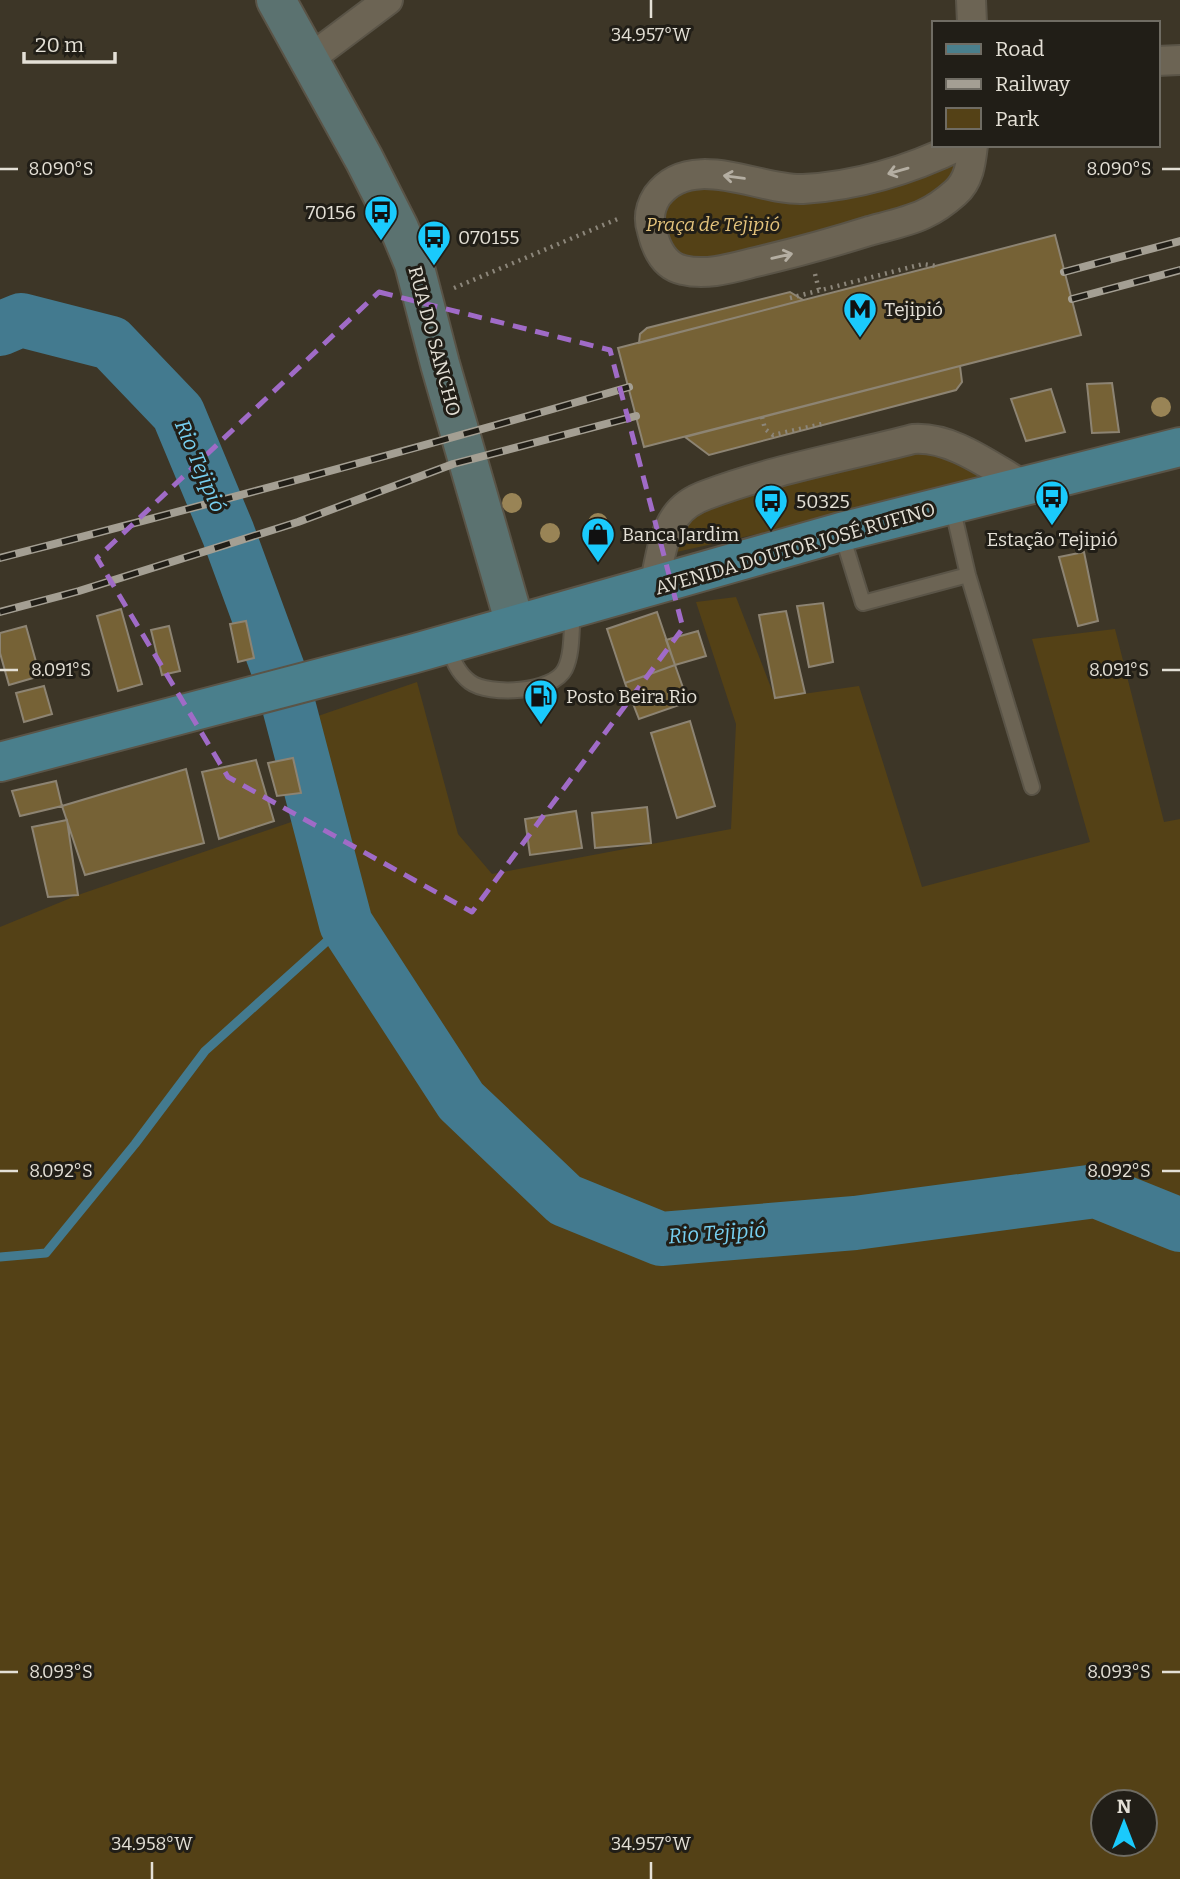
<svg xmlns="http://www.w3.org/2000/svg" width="1180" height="1879" viewBox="0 0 1180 1879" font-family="Bitter,serif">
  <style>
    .green { fill: #544116; fill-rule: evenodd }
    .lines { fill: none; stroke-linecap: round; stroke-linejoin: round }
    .stream { stroke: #437a8f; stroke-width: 9 }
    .river { stroke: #437a8f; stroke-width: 54 }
    .building { fill: #766236; stroke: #8d8473; stroke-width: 2 }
    .lane-casing { stroke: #5a5447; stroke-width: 18 }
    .street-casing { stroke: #5a5447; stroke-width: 32 }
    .secondary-casing { stroke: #5a5447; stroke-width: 42 }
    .primary-casing { stroke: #5a5447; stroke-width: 42 }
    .path { stroke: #8c867a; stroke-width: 4.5; stroke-dasharray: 2 5; stroke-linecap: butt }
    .lane { stroke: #6c6454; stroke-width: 14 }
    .street { stroke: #6c6454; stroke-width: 28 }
    .secondary { stroke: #5b7270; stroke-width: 38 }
    .primary { stroke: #4a7f8c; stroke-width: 38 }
    .rail-casing { stroke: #a49f93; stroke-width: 8 }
    .rail { stroke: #211e17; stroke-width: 5; stroke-dasharray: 16; stroke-linecap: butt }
    .tree { fill: #998456 }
    .oneway { stroke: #b4aea2 }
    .marked { fill: none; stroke: #a06bc7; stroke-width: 5; stroke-dasharray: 14 9; stroke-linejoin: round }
    .ticks { fill: none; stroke: #e4e0d6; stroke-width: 2.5 }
    .labels { text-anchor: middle; stroke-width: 6; stroke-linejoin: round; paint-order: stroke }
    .poi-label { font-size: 19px; fill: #e4e0d6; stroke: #211e17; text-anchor: start }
    .park-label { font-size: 19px; font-style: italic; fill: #e4c37c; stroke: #211e17 }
    .street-label { font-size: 19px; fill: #e4e0d6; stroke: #211e17 }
    .water-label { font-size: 21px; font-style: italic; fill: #77cff0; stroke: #211e17 }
    .ticks-label { font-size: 18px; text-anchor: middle; fill: #e4e0d6; stroke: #211e17; stroke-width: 6; stroke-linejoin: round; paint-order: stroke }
  </style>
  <rect width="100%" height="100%" fill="#3d3627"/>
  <path class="green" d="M972,145l-13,49 -243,83 -54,-24 2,-65 141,-2z
    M930,439l68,40 -157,53 -70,-1 -108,24 11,-33 42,-30z
    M736,597l39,101 84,-12 63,201 168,-45 -58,-203 83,-10 49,193 16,-3v1060h-1180v-952l78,-32 228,-78 12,-101 99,-34 41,152 34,40 239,-45 5,-105 -40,-122zM1145,1802v42h-42v-42z"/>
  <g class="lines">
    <path class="stream" d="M0,1257l46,-4 89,-109 70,-93 141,-127"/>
    <path class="river" d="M0,329l21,-9 90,23 67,70 50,120 54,147 64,244 115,177 104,99 96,39 194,-16 241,-32 84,34"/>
  </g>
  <path class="building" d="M1055,235l26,100 -437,112 -26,-99z
    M790,292l13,8 -164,43 1,-9 7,-6z
    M960,366l2,16 -6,8 -247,65 -24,-18z
    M1112,383l7,49 -27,1 -5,-49z
    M1051,389l14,43 -39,9 -15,-42z
    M1084,552l14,69 -20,5 -19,-69z
    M823,603l10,59 -24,5 -12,-61z
    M121,609l21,75 -24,7 -21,-75z
    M786,611l19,82 -30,5 -16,-83z
    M657,612l18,53 -50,18 -18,-54z
    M246,621l8,37 -16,4 -8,-38z
    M26,626l14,50 -31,9 -9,-32v-20z
    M169,626l11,45 -18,4 -11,-45z
    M698,631l8,25 -31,9 -9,-25z
    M675,665l13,37 -49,17 -14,-36z
    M44,686l8,28 -28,8 -8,-29z
    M690,721l25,85 -38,12 -26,-85z
    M293,758l8,35 -24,3 -9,-33z
    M256,760l18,61 -55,18 -17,-67z
    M186,769l18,74 -119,32 -23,-69z
    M56,781l6,25 -42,10 -8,-25z
    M647,807l4,36 -56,5 -3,-35z
    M576,811l6,37 -52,7 -5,-36z
    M67,820l11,75 -30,2 -16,-70z"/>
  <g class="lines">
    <g class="lane-casing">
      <path id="lane" d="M952,506l16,69 64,212
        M842,535l21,68 105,-28
        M448,645c5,15 9,27 22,37 19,14 83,11 95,-13 8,-16 6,-41 8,-59"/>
    </g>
    <g class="street-casing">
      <path id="street" d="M971,0l1,23
        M308,60l80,-60
        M1157,61l23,-1
        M961,145c-49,24 -103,41 -158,44 -43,2 -112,-39 -146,7 -7,11 -9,23 -5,35 4,17 12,35 31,39 24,6 49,-2 73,-8 38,-9 75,-19 113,-31 18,-5 38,-9 55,-17 11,-5 22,-13 31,-21 14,-12 16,-30 18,-48
        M654,587c5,-23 8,-52 22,-71 7,-10 19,-17 30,-21 66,-25 138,-38 207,-56 39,-3 78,28 112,47"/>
    </g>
    <g class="secondary-casing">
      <path id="secondary" d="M276,0l88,159 35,69 15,36 26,100 75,260"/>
    </g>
    <g class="primary-casing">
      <path id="primary" d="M0,762l412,-108 429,-122 339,-85"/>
    </g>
    <path class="path" d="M815,274l4,16
      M454,288l166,-70
      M790,298l133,-34 14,2
      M762,417l3,12 8,6 49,-11"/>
    <use href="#lane" class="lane"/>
    <use href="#street" class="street"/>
    <use href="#secondary" class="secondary"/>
    <use href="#primary" class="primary"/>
    <g class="rail-casing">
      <path id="rail" d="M1064,272l116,-31
        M1072,299l108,-29
        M0,558c210,-54 420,-110 629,-171
        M0,612l79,-21 219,-69 155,-58 183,-48"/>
    </g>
    <use href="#rail" class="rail"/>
  </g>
  <g class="tree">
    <circle cx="1161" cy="407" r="10"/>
    <circle cx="512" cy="503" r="10"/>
    <circle cx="598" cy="523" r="10"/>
    <circle cx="550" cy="533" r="10"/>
  </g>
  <defs><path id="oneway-shaft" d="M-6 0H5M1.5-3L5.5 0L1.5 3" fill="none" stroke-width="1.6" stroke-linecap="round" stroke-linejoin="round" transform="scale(1.75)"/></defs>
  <g class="oneway">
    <use href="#oneway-shaft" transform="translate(898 171) rotate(164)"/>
    <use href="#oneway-shaft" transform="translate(734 177) rotate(-172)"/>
    <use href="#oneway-shaft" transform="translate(782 256) rotate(-13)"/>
  </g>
  <path class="marked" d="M379,292l231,58 73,278 -211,284 -244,-135 -131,-219z"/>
  <path class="ticks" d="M651,0v18M0,169h18M1162,169h18M0,670h18M1162,670h18M0,1171h18M1162,1171h18M0,1672h18M1162,1672h18M152,1862v17M651,1862v17"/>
  <defs>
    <g id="bus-pin" transform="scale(1.75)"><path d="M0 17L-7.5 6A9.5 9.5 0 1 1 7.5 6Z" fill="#1acafc" stroke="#211e17"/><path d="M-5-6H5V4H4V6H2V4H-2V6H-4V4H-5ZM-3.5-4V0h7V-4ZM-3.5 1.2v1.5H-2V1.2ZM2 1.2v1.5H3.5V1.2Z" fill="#111"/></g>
    <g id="metro-pin" transform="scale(1.75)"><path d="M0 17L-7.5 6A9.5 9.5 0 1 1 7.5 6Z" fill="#1acafc" stroke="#211e17"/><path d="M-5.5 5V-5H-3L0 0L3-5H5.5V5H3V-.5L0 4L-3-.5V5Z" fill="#111"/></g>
    <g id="shop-pin" transform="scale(1.75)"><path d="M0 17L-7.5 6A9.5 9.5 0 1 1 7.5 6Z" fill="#1acafc" stroke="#211e17"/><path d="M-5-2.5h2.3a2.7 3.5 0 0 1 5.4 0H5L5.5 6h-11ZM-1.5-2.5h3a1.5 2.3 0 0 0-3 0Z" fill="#111"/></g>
    <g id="fuel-pin" transform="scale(1.75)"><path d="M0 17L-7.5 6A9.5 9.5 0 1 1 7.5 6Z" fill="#1acafc" stroke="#211e17"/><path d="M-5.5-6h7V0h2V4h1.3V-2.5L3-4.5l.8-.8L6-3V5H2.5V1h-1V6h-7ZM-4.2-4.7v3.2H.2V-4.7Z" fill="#111"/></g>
  </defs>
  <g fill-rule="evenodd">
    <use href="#bus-pin" x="381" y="212"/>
    <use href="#bus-pin" x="434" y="237"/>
    <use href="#metro-pin" x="860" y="309"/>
    <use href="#bus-pin" x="1052" y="497"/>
    <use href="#bus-pin" x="771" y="501"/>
    <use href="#shop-pin" x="598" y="534"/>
    <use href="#fuel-pin" x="541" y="696"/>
  </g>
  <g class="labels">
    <g class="poi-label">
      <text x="356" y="219" text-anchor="end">70156</text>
      <text x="458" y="244">070155</text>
      <text x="884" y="316">Tejipió</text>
      <text x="796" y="508">50325</text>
      <text x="622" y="541">Banca Jardim</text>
      <text x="1052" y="546" text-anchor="middle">Estação Tejipió</text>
      <text x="566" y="703">Posto Beira Rio</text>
    </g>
    <g class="park-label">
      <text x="713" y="231">Praça de Tejipió</text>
    </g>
    <g class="street-label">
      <text transform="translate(435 341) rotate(75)" y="7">RUA DO SANCHO</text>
      <text transform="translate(795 548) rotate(-16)" y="7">AVENIDA DOUTOR JOSÉ RUFINO</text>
    </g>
    <g class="water-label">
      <text transform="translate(200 466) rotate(67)" y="7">Rio Tejipió</text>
      <text transform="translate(717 1233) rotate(-4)" y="7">Rio Tejipió</text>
    </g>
  </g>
  <g class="ticks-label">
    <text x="651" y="41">34.957°W</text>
    <text x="61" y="175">8.090°S</text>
    <text x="1119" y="175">8.090°S</text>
    <text x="61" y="676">8.091°S</text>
    <text x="1119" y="676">8.091°S</text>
    <text x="61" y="1177">8.092°S</text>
    <text x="1119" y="1177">8.092°S</text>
    <text x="61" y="1678">8.093°S</text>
    <text x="1119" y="1678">8.093°S</text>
    <text x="152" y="1850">34.958°W</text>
    <text x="651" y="1850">34.957°W</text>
  </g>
  <rect x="932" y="21" width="228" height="126" fill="#211e17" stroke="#6f6c63" stroke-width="2"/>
  <rect x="946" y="44" width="35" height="10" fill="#4a7f8c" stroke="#6f6c63" stroke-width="2"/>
  <text x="995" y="56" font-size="21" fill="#e4e0d6">Road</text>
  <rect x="946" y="79" width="35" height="10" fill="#a49f93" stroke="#6f6c63" stroke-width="2"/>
  <text x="995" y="91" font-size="21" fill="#e4e0d6">Railway</text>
  <rect x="946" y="108" width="35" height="21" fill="#544116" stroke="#6f6c63" stroke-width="2"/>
  <text x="995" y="126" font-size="21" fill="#e4e0d6">Park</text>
  <g transform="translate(1124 1823)"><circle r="33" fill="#211e17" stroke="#6f6c63" stroke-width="2"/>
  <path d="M0-5L12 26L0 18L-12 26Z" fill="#1acafc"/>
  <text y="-10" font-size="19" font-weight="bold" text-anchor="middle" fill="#e4e0d6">N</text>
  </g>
  <path d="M24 52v10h91v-10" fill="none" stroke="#e4e0d6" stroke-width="3.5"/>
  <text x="35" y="52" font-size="21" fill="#e4e0d6" stroke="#211e17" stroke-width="5" paint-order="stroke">20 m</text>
</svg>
